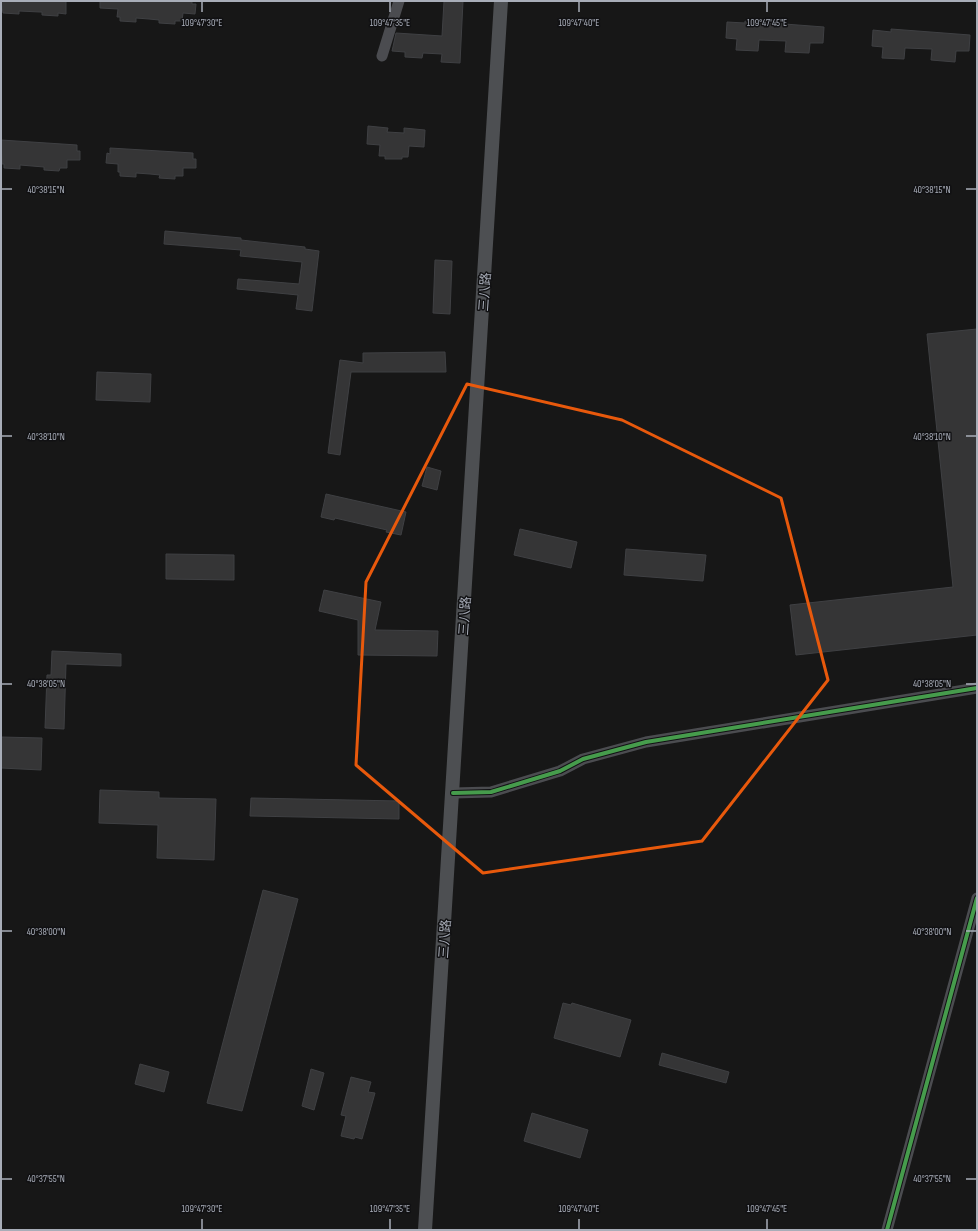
<svg xmlns="http://www.w3.org/2000/svg" width="978" height="1231" viewBox="0 0 978 1231" font-family="'Sofia Sans Condensed','Noto Sans SC',sans-serif">
  <style>
    .building { fill: #353536; stroke: #3f4043 }
    .lines { fill: none; stroke-linecap: round; stroke-linejoin: round }
    .minor { stroke: #4b4c50; stroke-width: 11 }
    .major { stroke: #4d4f52; stroke-width: 14 }
    .cycleway-casing { stroke: #111113; stroke-width: 6 }
    .cycleway { stroke: #469c4c; stroke-width: 4 }
    .marked { fill: none; stroke: #e8590c; stroke-width: 3; stroke-linejoin: round }
    .ticks { fill: none; stroke: #a8adb8; stroke-width: 1.5 }
    .labels { text-anchor: middle; stroke-width: 3; stroke-linejoin: round; paint-order: stroke }
    .street-label { font-size: 13px; fill: #a8adb8; stroke: #111113 }
    .ticks-label { font-size: 10px; text-anchor: middle; fill: #a8adb8; stroke: #111113; stroke-width: 3; stroke-linejoin: round; paint-order: stroke }
  </style>
  <rect width="100%" height="100%" fill="#171717"/>
  <path class="building" d="M1,1h65v13l-8,-1v3l-16,-1v-3h-2l-21,-1v3l-16,-1z
    M100,1h92v3h4l-1,10 -12,-1 -1,8h-7v3l-16,-1v-3l-10,-1 -13,-1v4l-16,-1v-4h-3l1,-8 -18,-1z
    M444,1h19l-3,62 -19,-1 1,-8 -19,-1 -1,5 -17,-1v-5l-13,-1 4,-18 46,3z
    M745,21l79,6 -1,16h-13l-1,10 -24,-1 1,-11 -27,-1 -1,11 -22,-1 1,-11 -11,-1 1,-16 18,1z
    M891,29l79,6 -1,16h-13l-1,11 -24,-2 1,-11 -27,-1 -1,11 -22,-1 1,-11 -11,-1 1,-16 18,2z
    M368,126l20,2 -1,4 17,1v-5l21,2 -1,17 -15,-1 -1,11h-6v2h-17v-3h-6l1,-11 -13,-1z
    M1,140l76,5v6h3v9h-13v8h-7l-1,3 -15,-1v-3l-24,-2v4l-16,-1v-4h-2z
    M110,148l83,5v6h3v9h-13v8h-8v3l-16,-1 1,-3 -10,-1 -14,-1v4l-16,-1v-4h-2v-8l-12,-1 1,-10 3,1z
    M165,231l76,7v2l64,7v2l14,2 -7,60 -16,-2 2,-14 -61,-6 1,-10 61,5 3,-22 -62,-6 1,-6 -77,-6z
    M435,260l17,1 -2,53 -17,-1z
    M977,329v306l-181,20 -6,-50 163,-18 -26,-253z
    M445,352l1,20h-95l-11,83 -12,-2 12,-93 23,3v-10z
    M97,372l54,2 -1,28 -54,-2z
    M427,467l14,4 -4,19 -15,-4z
    M326,494l80,18 -5,23 -15,-3 1,-2 -52,-12 -1,2 -13,-3z
    M520,529l57,13 -6,26 -57,-13z
    M626,549l80,6 -3,26 -79,-6z
    M166,554l68,1v25l-68,-1z
    M324,590l57,12 -6,28 63,1 -1,25 -79,-1v-35l-39,-9z
    M52,651l69,3v12l-55,-2 -2,65 -19,-1 2,-53h4z
    M1,737l41,1 -1,32 -40,-2z
    M100,790l59,2v6l57,1 -2,61 -57,-2 1,-33 -59,-2z
    M251,798l148,3v18l-149,-3z
    M263,890l35,9 -56,212 -35,-8z
    M563,1003l8,2 1,-2 59,17 -11,37 -66,-19z
    M662,1053l67,19 -3,11 -67,-18z
    M140,1064l29,8 -5,20 -29,-8z
    M311,1069l13,4 -10,37 -12,-4z
    M351,1077l20,5 -3,10 7,1 -13,46 -7,-2 -1,2 -13,-3 5,-20 -5,-1z
    M532,1113l56,17 -8,28 -56,-17z"/>
  <g class="lines">
    <path class="minor" d="M382,56l17,-55
      M453,793l38,-1 69,-21 23,-12 63,-17 331,-54
      M887,1230l90,-332"/>
    <path class="major" d="M425,1230l76,-1229"/>
    <g class="cycleway-casing">
      <path id="cycleway" d="M453,793l38,-1 69,-21 23,-12 63,-17 331,-54
        M887,1230l90,-332"/>
    </g>
    <use href="#cycleway" class="cycleway"/>
  </g>
  <path class="marked" d="M467,384l155,36 159,78 47,182 -126,161 -219,32 -127,-108 10,-183z"/>
  <path class="ticks" d="M202,2v10M390,2v10M579,2v10M767,2v10M2,189h10M966,189h10M2,436h10M966,436h10M2,684h10M966,684h10M2,931h10M966,931h10M2,1179h10M966,1179h10M202,1219v10M390,1219v10M579,1219v10M767,1219v10"/>
  <g class="labels">
    <g class="street-label">
      <text transform="translate(484 292) rotate(-86)" y="5">三八路</text>
      <text transform="translate(464 616) rotate(-86)" y="5">三八路</text>
      <text transform="translate(444 939) rotate(-86)" y="5">三八路</text>
    </g>
  </g>
  <g class="ticks-label">
    <text x="202" y="26">109°47'30"E</text>
    <text x="390" y="26">109°47'35"E</text>
    <text x="579" y="26">109°47'40"E</text>
    <text x="767" y="26">109°47'45"E</text>
    <text x="46" y="193">40°38'15"N</text>
    <text x="932" y="193">40°38'15"N</text>
    <text x="46" y="440">40°38'10"N</text>
    <text x="932" y="440">40°38'10"N</text>
    <text x="46" y="687">40°38'05"N</text>
    <text x="932" y="687">40°38'05"N</text>
    <text x="46" y="935">40°38'00"N</text>
    <text x="932" y="935">40°38'00"N</text>
    <text x="46" y="1182">40°37'55"N</text>
    <text x="932" y="1182">40°37'55"N</text>
    <text x="202" y="1212">109°47'30"E</text>
    <text x="390" y="1212">109°47'35"E</text>
    <text x="579" y="1212">109°47'40"E</text>
    <text x="767" y="1212">109°47'45"E</text>
  </g>
  <rect width="978" height="1231" fill="none" stroke="#a8adb8" stroke-width="4"/>
</svg>
